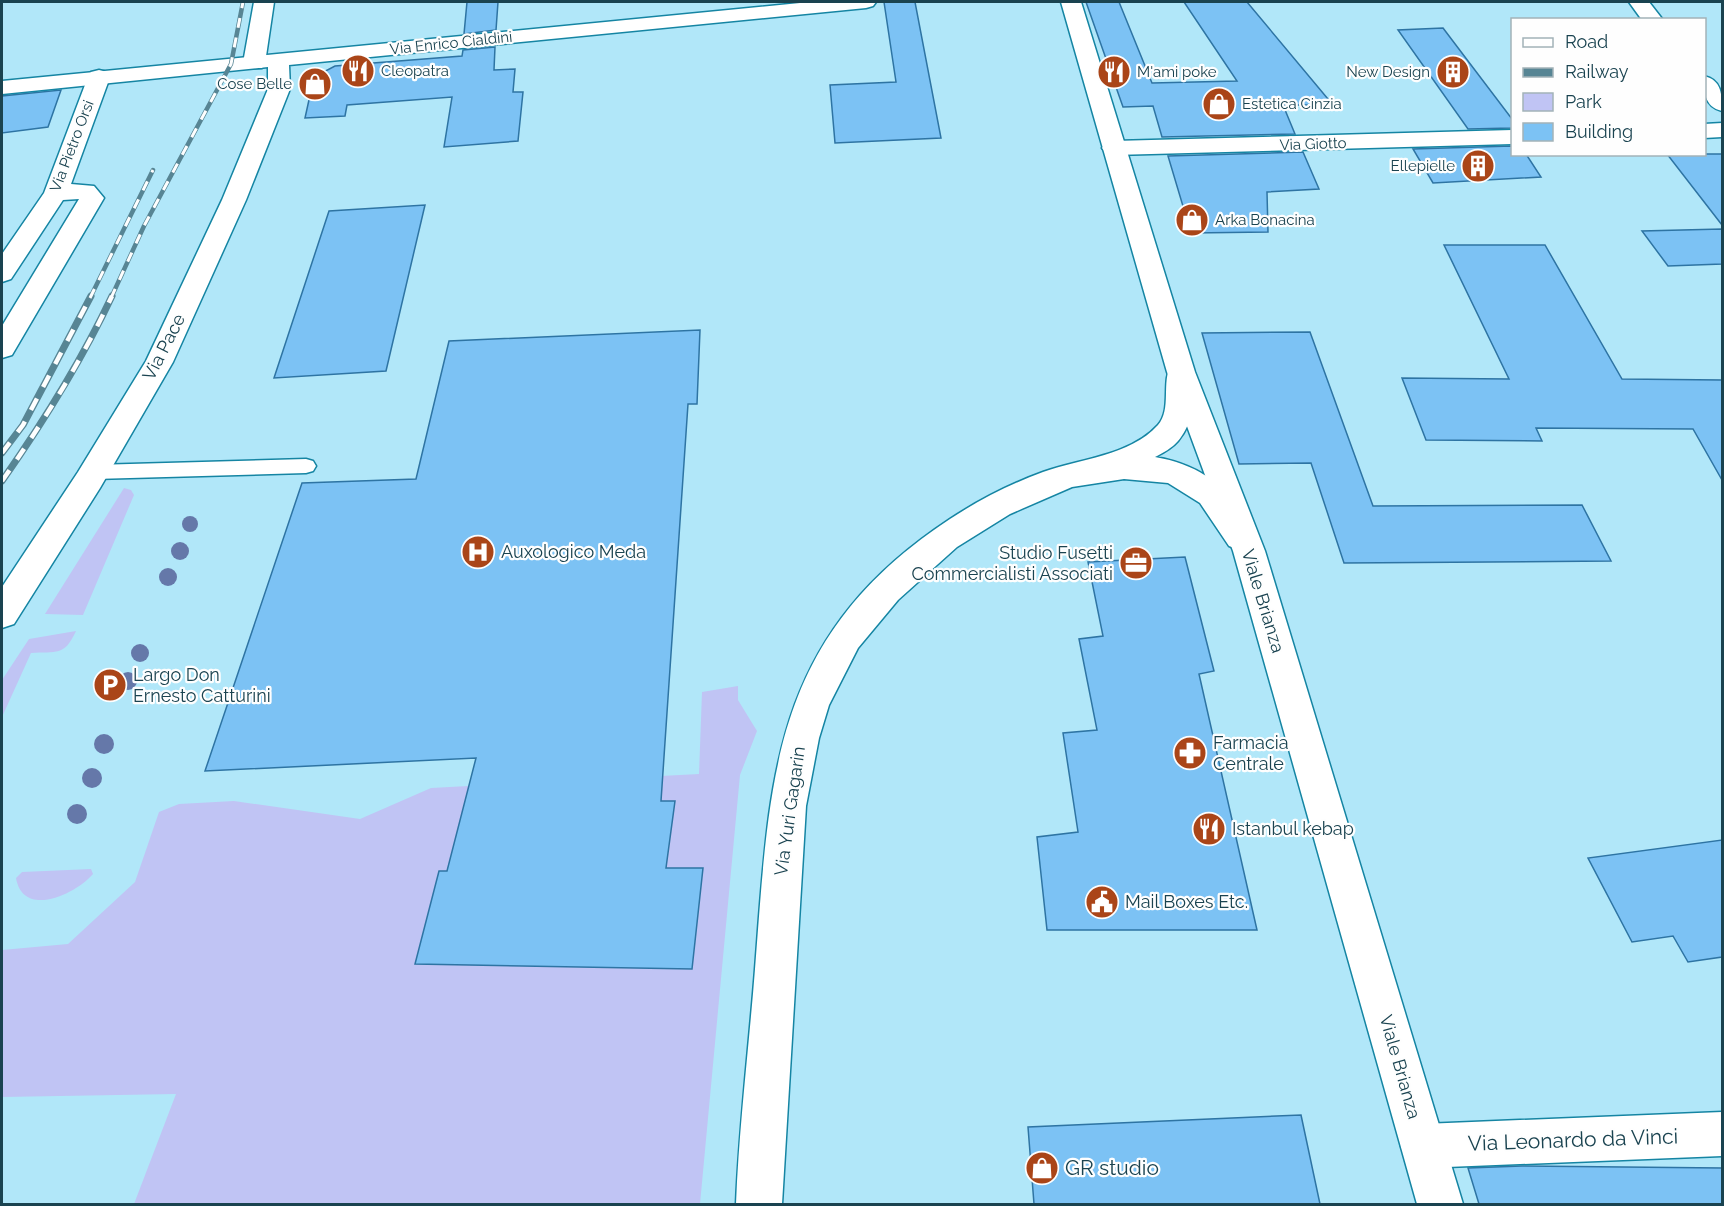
<svg xmlns="http://www.w3.org/2000/svg" width="1724" height="1206" viewBox="0 0 1724 1206" font-family="Raleway,sans-serif">
  <style>
    .green { fill: #c0c4f4 }
    .building { fill: #7cc2f4; stroke: #2e74a3; stroke-width: 1.5 }
    .lines { fill: none; stroke-linecap: round; stroke-linejoin: round }
    .lane-casing { stroke: #1585a3; stroke-width: 3 }
    .street-casing { stroke: #1585a3; stroke-width: 3 }
    .secondary-casing { stroke: #1585a3; stroke-width: 3 }
    .lane { fill: #fff; fill-rule: evenodd }
    .street { fill: #fff; fill-rule: evenodd }
    .secondary { fill: #fff; fill-rule: evenodd }
    .rail-far1-casing { stroke: #578594; stroke-width: 4.5 }
    .rail-casing { stroke: #578594; stroke-width: 7 }
    .rail-far1 { stroke: #fefefe; stroke-width: 3; stroke-dasharray: 10; stroke-linecap: butt }
    .rail { stroke: #fefefe; stroke-width: 4.5; stroke-dasharray: 13; stroke-linecap: butt }
    .tree { fill: #6578a9 }
    .labels { text-anchor: middle; stroke-width: 4.5; stroke-linejoin: round; paint-order: stroke }
    .far-street-label { font-size: 15px; fill: #1a4350; stroke: #fefefe }
    .far-poi-label { font-size: 15px; fill: #1a4350; stroke: #fefefe; text-anchor: start }
    .street-label { font-size: 18px; fill: #1a4350; stroke: #fefefe }
    .poi-label { font-size: 18px; fill: #1a4350; stroke: #fefefe; text-anchor: start }
    .near-street-label { font-size: 21px; fill: #1a4350; stroke: #fefefe }
    .near-poi-label { font-size: 21px; fill: #1a4350; stroke: #fefefe; text-anchor: start }
  </style>
  <rect width="100%" height="100%" fill="#b1e7f9"/>
  <path class="green" d="M124,488l7,2 3,5 -51,120 -38,-1z
    M76,631c-12,26 -19,20 -45,22l-29,64v-37l27,-41z
    M738,686v14l19,31 -17,44 -40,429h-566l42,-110 -174,3v-147l66,-6 67,-62 24,-70 20,-8 55,-3 126,18 71,-31 268,-14 3,-82z
    M91,869l2,5c-17,20 -70,45 -77,4l6,-6z"/>
  <path class="building" d="M467,2h31l-2,28 -32,4z
    M884,2h31l26,136 -106,5 -5,-58 66,-3z
    M1086,2h33l33,81 85,-2 -53,-79h63l86,103h-50l12,29 -133,3 -9,-31 -30,1z
    M1443,28l69,91v9l-44,1 -70,-99z
    M495,47l-1,23 21,-1 -2,23h10l-5,49 -74,6 8,-50 -105,8 -2,11 -40,2 9,-41 21,-11 127,-10 1,-6z
    M61,90l-13,37 -46,6v-37z
    M1512,146v8h14l15,23 -108,6 -20,-34z
    M1303,152l16,37 -52,3 1,40 -77,1 -23,-77z
    M1667,154h55v71z
    M425,205l-39,166 -112,7 55,-167z
    M1722,229v35l-54,2 -26,-35z
    M1444,245h101l77,134 100,1v100l-29,-51 -157,-1 6,13 -116,-1 -24,-62 107,1z
    M700,330l-3,74h-9l-27,397h14l-9,67h37l-11,101 -277,-5 24,-93h8l29,-113 -271,13 97,-288 114,-4 33,-138z
    M1310,332l63,174 209,-1 29,56 -267,2 -33,-100 -72,1 -37,-131z
    M1185,557l29,114 -15,3 58,256h-210l-10,-93 41,-5 -15,-99 34,-3 -18,-91 24,-3 -15,-74z
    M1722,840v117l-34,5 -15,-26 -41,6 -44,-84z
    M1301,1115l19,89h-286l-6,-77z
    M1522,1166l200,2v36h-243l-11,-36z"/>
  <g class="lines">
    <g class="lane-casing">
      <path id="lane" d="M306,459l7,2 3,5 -3,5 -7,2 -212,6 -7,-2 -3,-5 3,-5 7,-2z"/>
    </g>
    <g class="street-casing">
      <path id="street" d="M254,2h20l-9,61 -3,5h-16l-3,-5z
        M1629,2h20l14,18h-21z
        M99,70l8,2 3,5 -39,107 23,2 10,12 -92,157 -10,3v-32l77,-127 -16,1 -52,79 -9,3v-28l42,-61 44,-116 3,-5z
        M1704,76c18,4 18,19 18,35 -18,-4 -18,-20 -18,-35z
        M1722,123v14l-18,1v-14z
        M1512,130v14l-398,11 -8,-2 -4,-5 4,-5 8,-2z
        M1181,362l10,3c12,20 2,58 -13,76 -6,7 -15,12 -23,16 52,9 78,35 101,80l-5,9 -11,4 -11,-4 -29,-43 -32,-20 -44,-4 -52,8 -62,27 -53,33 -59,53 -40,48 -29,57 -10,33 -13,68 -24,398h-46c3,-78 13,-157 19,-235 15,-193 16,-332 195,-450 29,-19 60,-35 93,-47 36,-13 87,-16 115,-47 14,-16 3,-43 13,-60z
        M1722,1112v44l-299,12 -16,-6 -6,-16 6,-16 16,-6z"/>
    </g>
    <g class="secondary-casing">
      <path id="secondary" d="M810,2h66l-3,4 -7,2 -577,57 1,24 -44,111 -73,162 -73,126 -86,136 -12,4v-41l76,-115 68,-111 76,-161 46,-111v-22l-266,27v-13z
        M1061,2h20l114,370 70,179 198,653h-46l-184,-653 -66,-179z"/>
    </g>
    <use href="#lane" class="lane"/>
    <use href="#street" class="street"/>
    <use href="#secondary" class="secondary"/>
    <g class="rail-far1-casing">
      <path id="rail-far1" d="M90,298l63,-128
        M111,298l33,-72 87,-162 12,-62"/>
    </g>
    <g class="rail-casing">
      <path id="rail" d="M2,453l21,-28 68,-129
        M2,481c42,-60 79,-119 110,-185"/>
    </g>
    <use href="#rail-far1" class="rail-far1"/>
    <use href="#rail" class="rail"/>
  </g>
  <g class="tree">
    <circle cx="190" cy="524" r="8"/>
    <circle cx="180" cy="551" r="9"/>
    <circle cx="168" cy="577" r="9"/>
    <circle cx="140" cy="653" r="9"/>
    <circle cx="128" cy="681" r="9"/>
    <circle cx="104" cy="744" r="10"/>
    <circle cx="92" cy="778" r="10"/>
    <circle cx="77" cy="814" r="10"/>
  </g>
  <defs>
    <g id="restaurant-disc" transform="scale(1.725)"><circle r="9.5" fill="#aa4518" stroke="#fefefe"/><path d="M-5-6h1v4h1v-4h1v4h1v-4h1v5L-1.5 .5V6h-2V.5L-5-1ZM5-6V6H3V1.5H1.5Q1.5-4 5-6Z" fill="#fff"/></g>
    <g id="building-disc" transform="scale(1.725)"><circle r="9.5" fill="#aa4518" stroke="#fefefe"/><path d="M-4-6H4V6H1V3H-1V6H-4ZM-2.5-4.3h1.7v1.8h-1.7ZM.8-4.3h1.7v1.8H.8ZM-2.5-1h1.7V.8h-1.7ZM.8-1h1.7V.8H.8Z" fill="#fff"/></g>
    <g id="shop-disc" transform="scale(1.725)"><circle r="9.5" fill="#aa4518" stroke="#fefefe"/><path d="M-5-2.5h2.3a2.7 3.5 0 0 1 5.4 0H5L5.5 6h-11ZM-1.5-2.5h3a1.5 2.3 0 0 0-3 0Z" fill="#fff"/></g>
    <g id="hospital-disc" transform="scale(1.725)"><circle r="9.5" fill="#aa4518" stroke="#fefefe"/><path d="M-5-5h3v3.5h4V-5h3V5h-3V1.5h-4V5h-3Z" fill="#fff"/></g>
    <g id="office-disc" transform="scale(1.725)"><circle r="9.5" fill="#aa4518" stroke="#fefefe"/><path d="M-6-3h4V-5.5h4V-3h4V5H-6ZM-1-4.5V-3h2v-1.5ZM-6 0V1H6V0Z" fill="#fff"/></g>
    <g id="parking-disc" transform="scale(1.725)"><circle r="9.5" fill="#aa4518" stroke="#fefefe"/><path d="M-3.5-5.5H1a3.5 3.5 0 0 1 0 7H-1V5.5H-3.5ZM-1-3.4V-.6H.8a1.4 1.4 0 0 0 0-2.8Z" fill="#fff"/></g>
    <g id="pharmacy-disc" transform="scale(1.725)"><circle r="9.5" fill="#aa4518" stroke="#fefefe"/><path d="M-2-6h4v4h4v4h-4v4h-4v-4h-4v-4h4Z" fill="#fff"/></g>
    <g id="civic-disc" transform="scale(1.725)"><circle r="9.5" fill="#aa4518" stroke="#fefefe"/><path d="M-.6-6.5H3V-4.5H.6V-3L4-1V1h2V6H-6V1h2V-1L-.6-3ZM-1.2 2.5V6h2.4V2.5Z" fill="#fff"/></g>
  </defs>
  <g fill-rule="evenodd">
    <use href="#restaurant-disc" x="358" y="71"/>
    <use href="#restaurant-disc" x="1114" y="72"/>
    <use href="#building-disc" x="1453" y="72"/>
    <use href="#shop-disc" x="315" y="84"/>
    <use href="#shop-disc" x="1219" y="104"/>
    <use href="#building-disc" x="1478" y="166"/>
    <use href="#shop-disc" x="1192" y="220"/>
    <use href="#hospital-disc" x="478" y="552"/>
    <use href="#office-disc" x="1136" y="563"/>
    <use href="#parking-disc" x="110" y="685"/>
    <use href="#pharmacy-disc" x="1190" y="753"/>
    <use href="#restaurant-disc" x="1209" y="829"/>
    <use href="#civic-disc" x="1102" y="902"/>
    <use href="#shop-disc" x="1042" y="1168"/>
  </g>
  <g class="labels">
    <g class="far-street-label">
      <text transform="translate(451 43) rotate(-6)" y="5">Via Enrico Cialdini</text>
      <text transform="translate(1313 144) rotate(-2)" y="5">Via Giotto</text>
      <text transform="translate(72 146) rotate(-69)" y="5">Via Pietro Orsi</text>
    </g>
    <g class="far-poi-label">
      <text x="381" y="76">Cleopatra</text>
      <text x="1137" y="77">M'ami poke</text>
      <text x="1430" y="77" text-anchor="end">New Design</text>
      <text x="292" y="89" text-anchor="end">Cose Belle</text>
      <text x="1242" y="109">Estetica Cinzia</text>
      <text x="1455" y="171" text-anchor="end">Ellepielle</text>
      <text x="1215" y="225">Arka Bonacina</text>
    </g>
    <g class="street-label">
      <text transform="translate(164 347) rotate(-63)" y="6">Via Pace</text>
      <text transform="translate(1263 601) rotate(73)" y="6">Viale Brianza</text>
      <text transform="translate(790 811) rotate(-82)" y="6">Via Yuri Gagarin</text>
      <text transform="translate(1400 1067) rotate(74)" y="6">Viale Brianza</text>
    </g>
    <g class="poi-label">
      <text x="501" y="558">Auxologico Meda</text>
      <text x="1113" y="559" text-anchor="end">Studio Fusetti<tspan x="1113" dy="21">Commercialisti Associati</tspan></text>
      <text x="133" y="681">Largo Don<tspan x="133" dy="21">Ernesto Catturini</tspan></text>
      <text x="1213" y="749">Farmacia<tspan x="1213" dy="21">Centrale</tspan></text>
      <text x="1232" y="835">Istanbul kebap</text>
      <text x="1125" y="908">Mail Boxes Etc.</text>
    </g>
    <g class="near-street-label">
      <text transform="translate(1573 1140) rotate(-2)" y="7">Via Leonardo da Vinci</text>
    </g>
    <g class="near-poi-label">
      <text x="1065" y="1175">GR studio</text>
    </g>
  </g>
  <rect width="1724" height="1206" fill="none" stroke="#1a4350" stroke-width="6"/>
  <rect x="1511" y="18" width="195" height="138" fill="#fefefe" stroke="#a3b3b8" stroke-width="1.5"/>
  <rect x="1523" y="38" width="30" height="9" fill="#ffffff" stroke="#a3b3b8" stroke-width="1.5"/>
  <text x="1565" y="48" font-size="18" fill="#1a4350">Road</text>
  <rect x="1523" y="68" width="30" height="9" fill="#578594" stroke="#a3b3b8" stroke-width="1.5"/>
  <text x="1565" y="78" font-size="18" fill="#1a4350">Railway</text>
  <rect x="1523" y="93" width="30" height="18" fill="#c0c4f4" stroke="#a3b3b8" stroke-width="1.5"/>
  <text x="1565" y="108" font-size="18" fill="#1a4350">Park</text>
  <rect x="1523" y="123" width="30" height="18" fill="#7cc2f4" stroke="#a3b3b8" stroke-width="1.5"/>
  <text x="1565" y="138" font-size="18" fill="#1a4350">Building</text>
</svg>
